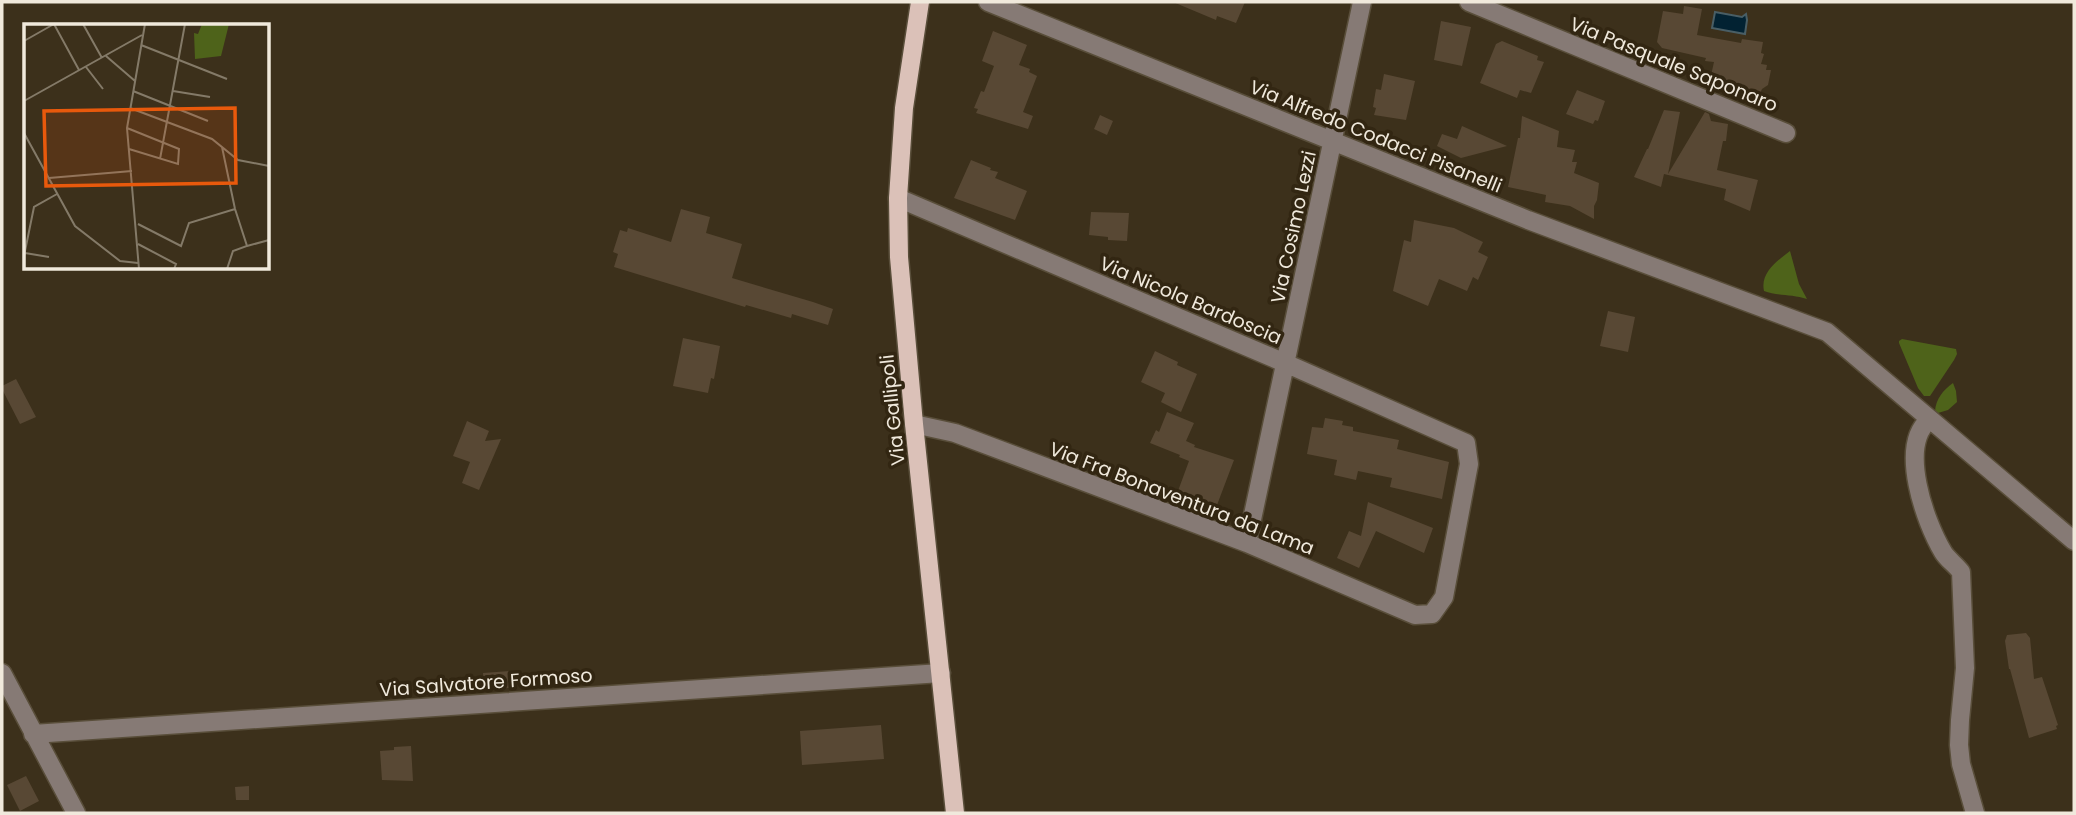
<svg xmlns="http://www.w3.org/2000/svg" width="2076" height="815" viewBox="0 0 2076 815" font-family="Poppins,sans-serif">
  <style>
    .green { fill: #4e631a }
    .water { fill: #022232; stroke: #495e65; stroke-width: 2 }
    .building { fill: #584834 }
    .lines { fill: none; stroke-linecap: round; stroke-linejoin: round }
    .minor-casing { stroke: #594e3a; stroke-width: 21 }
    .major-casing { stroke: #594e3a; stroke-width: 21 }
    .minor { stroke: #867a75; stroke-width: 18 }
    .major { stroke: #dbc1b8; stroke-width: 18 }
    .labels { text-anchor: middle; stroke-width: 7; stroke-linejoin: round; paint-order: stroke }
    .street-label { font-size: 19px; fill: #f0e9dc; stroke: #322612 }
    .inset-road { fill: none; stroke: #847a68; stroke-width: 2 }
    .view { fill: #e8590c; fill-opacity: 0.15; stroke: #e8590c; stroke-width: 3.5 }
    .inset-edge { fill: none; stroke: #f0e9dc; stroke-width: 3.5 }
  </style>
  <rect width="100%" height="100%" fill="#3c301b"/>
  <path class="green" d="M1790,251l9,33 8,15c-15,-5 -30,-3 -43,-8 -4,-18 13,-30 26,-40z
    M1902,339l54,10 1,5 -3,6 -24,36h-6l-6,-8 -19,-45v-2z
    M1953,383l3,8 1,11 -9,8 -10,3 -3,-2c1,-12 8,-21 18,-28z"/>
  <path class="water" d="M1715,12l27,5 4,-3 1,6 -2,14 -33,-6z"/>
  <path class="building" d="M1173,2h72l-9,21 -19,-7 -1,4z
    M1684,6l18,3 -5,26 44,8 1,-4 21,3 -2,11 3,1 -3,10 6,1 -1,5h5l-3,15 -6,4 -3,7 -23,-4 1,-6 -27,-6 4,-18 -9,-1 1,-3 -44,-10 -5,-6 6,-31 20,3z
    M1441,21l30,6 -9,39 -28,-6z
    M993,31l34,14 -8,20 11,4 -1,3 8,4 -14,36 10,4 -5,13 -52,-16 2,-4 -4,-1 7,-17 3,1 10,-26 -12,-5z
    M1502,41l36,15 -1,4 7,2 -13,31 -11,-3 -3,8 -37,-15 16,-39z
    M1384,74l31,7 -9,39 -32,-5 2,-7 -3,-1 3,-18 5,1z
    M1577,90l28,11 -7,20 -3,-1 -2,4 -27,-10z
    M1664,110l16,2 -12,62 37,-62 4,2 2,7 17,3 -2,17h-3l-6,29 41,10 -8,31 -26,-11 2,-11 -62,-15 -3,13 -27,-10 13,-28h1z
    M1100,115l13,6 -6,14 -13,-6z
    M1522,116l37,15 -2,16 18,3 -3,12h5l-3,11 25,10 -2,17 -3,6v13l-24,-13 -25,-4 1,-7 -38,-8 10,-49h2z
    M1462,126l45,20 -46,12 -24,-12 5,-12 15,5z
    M971,160l20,8 -1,2 8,2 -3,6 32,13 -12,29 -61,-22z
    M681,209l29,8 -4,16 36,11 -10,34 81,24 20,7 -5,16 -36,-11 -1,4 -45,-13 -1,2 -131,-40 4,-13 -5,-2 7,-22 7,2 1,-4 43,14z
    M1091,212l38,1 -2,28 -19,-1v-3l-19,-2z
    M1414,220l40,8 29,14 -5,10 10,5 -10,23 -5,-3 -6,14 -28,-12 -11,27 -35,-15 11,-51 7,2z
    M1608,311l27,6 -7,35 -28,-6z
    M683,338l37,8 -6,33 -3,-1 -3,15 -35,-7z
    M1155,351l23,11 -1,3 20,9 -16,38 -20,-10 4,-9 -24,-11z
    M16,379l20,38 -16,7 -18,-35v-3z
    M1167,412l27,11 -8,18 9,4 -1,2 40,13 -17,45 -39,-14 11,-30 -10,-4 1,-2 -30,-12 6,-13 3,2z
    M1325,418l18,3 -1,4 11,2v4l46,9 -2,9 52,13 -7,37 -52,-12 2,-9 -34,-7 -2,9 -22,-5 3,-15 -30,-6 5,-27 11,1z
    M467,421l22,10 -4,10 16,-2 -22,51 -17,-7 8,-21 -17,-6z
    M1368,502l65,26 -9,25 -48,-22 -17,37 -22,-10 12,-27 12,5z
    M2026,633l4,5 4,41 8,-2 16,48 -2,1 1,3 -28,9 -19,-69h-1l-4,-28 2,-6z
    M511,671l1,17 -28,1 -1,-16z
    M881,725l3,34 -82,6 -2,-34z
    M411,746l2,35 -31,-1 -2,-29 14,-1v-3z
    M26,776l13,25 -19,10 -13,-26z
    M249,786v14h-13l-1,-13z"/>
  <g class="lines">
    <g class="minor-casing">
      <path id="minor" d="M988,2l540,218 299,112 247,209
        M1469,2l317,131
        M898,198l387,165 181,80 3,21 -25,133 -12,17 -17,1 -168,-72 -292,-110 -41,-9
        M1929,420c-31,26 -4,102 14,132 4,7 13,13 18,20l4,96 -5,52 -1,25 2,19 14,49
        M1247,543l115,-541
        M2,673l74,140
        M33,734l908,-61"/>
    </g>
    <g class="major-casing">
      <path id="major" d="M920,2l-16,106 -6,90 1,59 15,167 41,389"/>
    </g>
    <use href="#minor" class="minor"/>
    <use href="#major" class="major"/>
  </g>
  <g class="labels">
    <g class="street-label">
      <text transform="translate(1674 64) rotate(22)" y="7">Via Pasquale Saponaro</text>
      <text transform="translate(1376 136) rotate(22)" y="7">Via Alfredo Codacci Pisanelli</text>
      <text transform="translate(1293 227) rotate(-78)" y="7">Via Cosimo Lezzi</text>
      <text transform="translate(1191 300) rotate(23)" y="7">Via Nicola Bardoscia</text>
      <text transform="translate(892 410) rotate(-96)" y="7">Via Gallipoli</text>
      <text transform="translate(1182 498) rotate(21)" y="7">Via Fra Bonaventura da Lama</text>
      <text transform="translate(486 682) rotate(-4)" y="7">Via Salvatore Formoso</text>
    </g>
  </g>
  <g transform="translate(24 24)">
    <rect width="245" height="245" fill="#3c301b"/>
    <path d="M178,0h27l-8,32 -26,3 -1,-26 4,1z" fill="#4e631a"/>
    <path class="inset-road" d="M59,0l19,34M0,17l30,-17 25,46M117,21l86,34M82,32l29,25M62,43l17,22M109,67l75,30M149,67l37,6M0,77l118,-66M106,84l82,31 26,21 31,6M103,104l52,21 -1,15 -49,-15M0,109l51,93 45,35 18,2M198,123l13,62M136,135l25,-135M25,154l83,-7M114,200l43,22 8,-23 46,-14 12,37 -14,5 -6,18M114,220l38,20 -2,5M223,222l22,-6M1,229l24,4M0,232l10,-49 23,-13M115,245l-12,-141 18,-104"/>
    <path class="view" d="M211,84l1,75 -190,3 -2,-75z"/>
    <rect width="245" height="245" class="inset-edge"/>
  </g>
  <rect width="2076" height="815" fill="none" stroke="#f0e9dc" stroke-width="7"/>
</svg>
